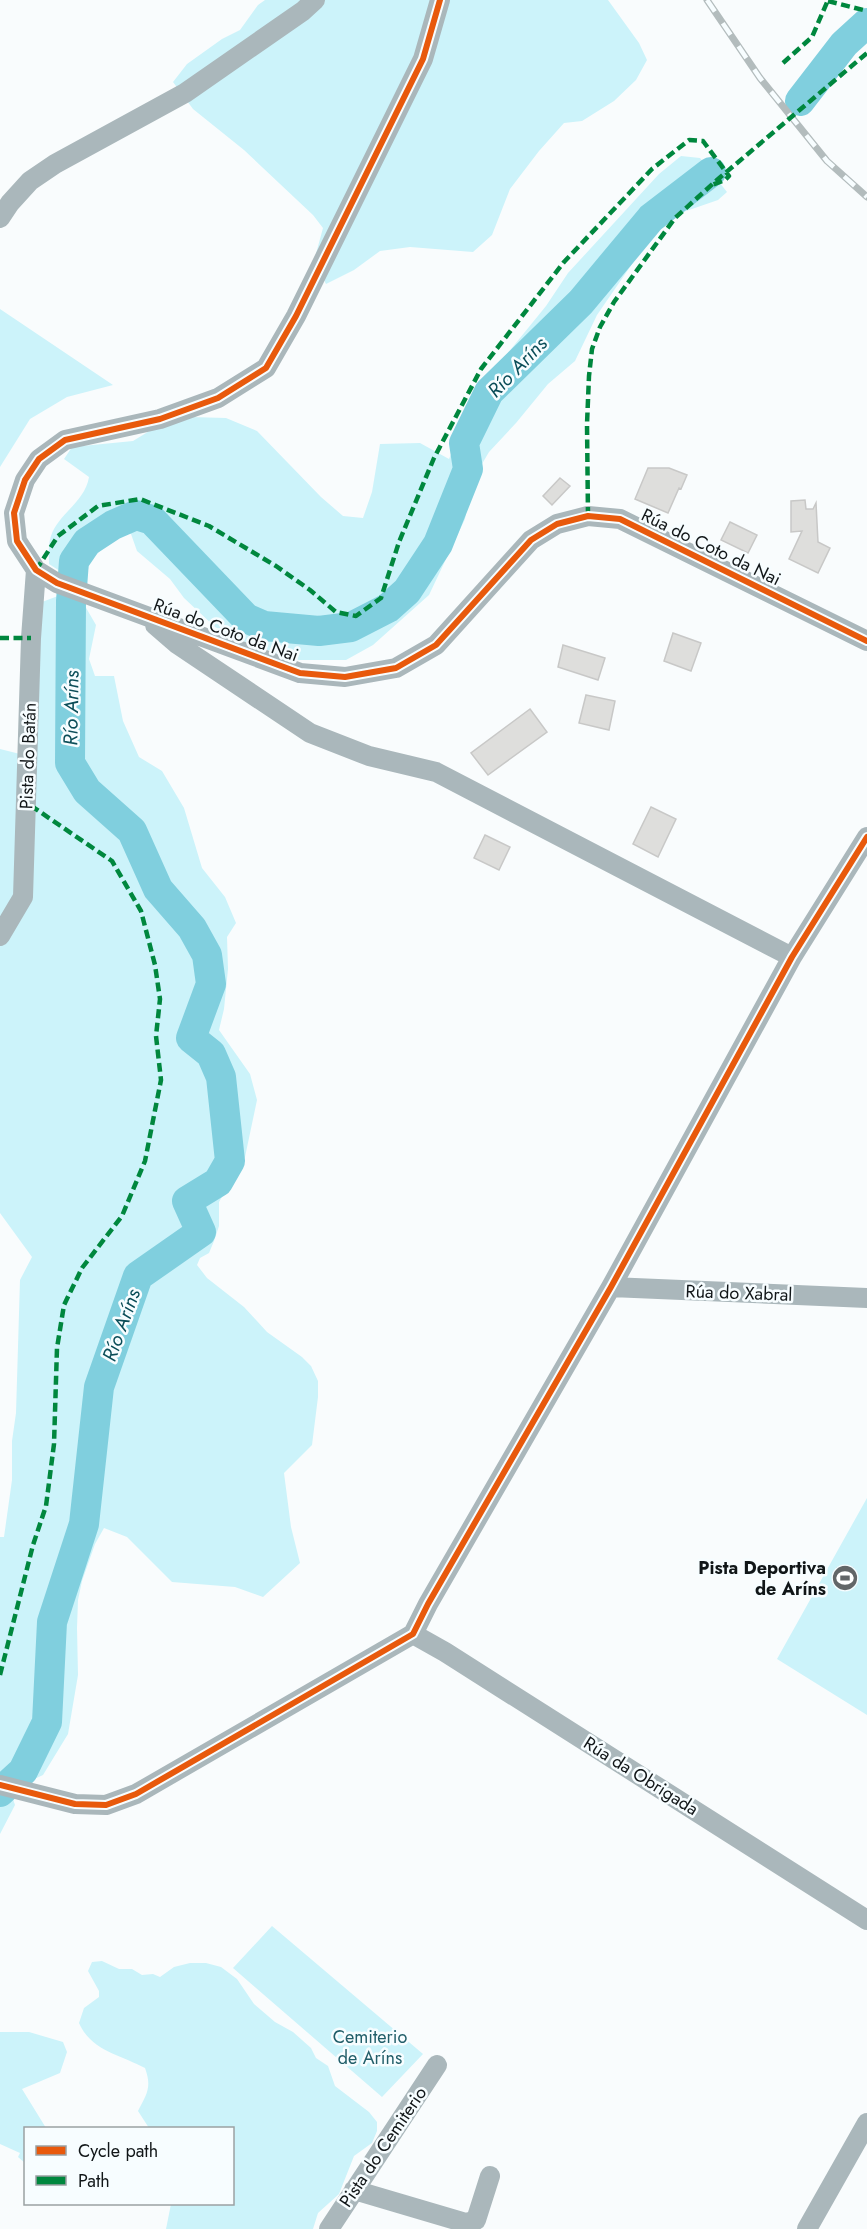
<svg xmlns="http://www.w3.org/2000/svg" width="867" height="2229" viewBox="0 0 867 2229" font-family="Jost,sans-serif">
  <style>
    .green { fill: #ccf3fa }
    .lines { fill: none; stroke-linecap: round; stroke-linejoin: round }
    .river { stroke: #80cfde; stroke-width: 30 }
    .building { fill: #dededc; stroke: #c8c8c7; stroke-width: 1.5 }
    .minor { stroke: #aab7bb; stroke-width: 20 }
    .rail-casing { stroke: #b3bcbd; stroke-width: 7 }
    .rail { stroke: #f7fdff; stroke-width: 4.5; stroke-dasharray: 14; stroke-linecap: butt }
    .quiet { stroke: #00873e; stroke-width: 4.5; stroke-dasharray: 9 4.5; stroke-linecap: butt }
    .cycleway-casing { stroke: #f7fdff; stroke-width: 10 }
    .cycleway { stroke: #e8590c; stroke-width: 6 }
    .labels { text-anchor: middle; stroke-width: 5; stroke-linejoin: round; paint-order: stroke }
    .street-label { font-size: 18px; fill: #111618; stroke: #f7fdff }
    .poi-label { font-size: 18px; font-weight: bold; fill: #111618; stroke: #f7fdff; text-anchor: end }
    .park-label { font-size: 18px; fill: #215e69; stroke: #f7fdff }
    .water-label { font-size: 20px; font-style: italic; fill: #0a4d58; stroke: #f7fdff }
  </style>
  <rect width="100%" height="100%" fill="#f9fcfd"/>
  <path class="green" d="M265,0h343l31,43 8,17 -11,20 -22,21 -32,20 -18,2 -25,28 -29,38 -18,46 -19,17 -63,-5 -30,4 -26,19 -28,14 -12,-23 9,-33 -10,-13 -69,-65 -51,-41 -20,-27 14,-18 35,-25 18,-9 18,-25z
    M681,156l19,2 27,34 -9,8 -55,19 -66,96 -22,46 -27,23 -32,39 -27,29 -17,29 -7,38 -36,76 -56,50 -27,15h-47l-50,-16 -34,-17 -31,-29 -14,-19 -33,-28 -6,-17 -7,-4 -34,30 -4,19 -23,-6 -14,-9c0,-8 -1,-20 2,-28 7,-22 34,-34 38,-59l-25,-18 8,-12 61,-6 18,-11 39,-13 36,1 31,13 64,66 22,19 20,2 9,-26 8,-48 40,-1 29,16 31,-72 66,-81 22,-33 91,-99z
    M0,309l113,76 -46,12 -37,22 -30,48z
    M58,596l27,10 11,19 -7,34 6,17h19l9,45 16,36 23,14 22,37 18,60 23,29 11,26 -9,14 1,32 -4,40 -5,21 31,44 7,26 -12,57 -26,45v24l-5,15 -5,12 -9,5 -3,7 10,13 37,29 23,25 35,25 9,9 7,15v16l-6,48 -28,28 7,54 9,36 -37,34 -28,-10 -63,-5 -45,-45 -23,-9 -9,16 -13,37 -4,19 -1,28 1,47 -10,59 -25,41 -15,7 -15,17 2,6 -15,29v-297h4l8,-57v-39l4,-28 4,-133 12,-23 -32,-44v-464l20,5 22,-152z
    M867,1498v217l-90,-56z
    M272,1926l151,128 -41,43 -149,-129z
    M102,1961l17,8h13l10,6 11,-1 7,3 14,-10 16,-4h16l15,4 16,12 17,25 21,18 18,10 18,16 5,10 12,8 7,20 34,26 8,10v9l-5,12 -18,13 -15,38 -21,19 -5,16h-147l5,-25h61v-76h-83l-11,-17c9,-17 14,-24 7,-43 -24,-13 -54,-17 -66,-45l5,-15 15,-11v-6l-11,-20 4,-9z
    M0,2032h29l34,10 4,10 -7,21 -38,16 24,39h-20l-1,35 -7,-6 2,-4 -20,-9z"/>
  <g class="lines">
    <path class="river" d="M800,101l44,-57 23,-21
      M0,1792l23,-21 24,-49 5,-100 32,-98 15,-137 39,-111 63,-44 -14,-31 31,-19 12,-21 -9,-84 -10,-23 -20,-16 20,-54 -4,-29 -15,-27 -34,-39 -26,-58 -45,-40 -17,-28 1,-162 3,-40 13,-19 26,-17 23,-10 16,5 94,98 18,8 55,5 32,-4 37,-19 19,-17 31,-47 30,-75 -4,-26 25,-51 92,-90 70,-84 60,-46"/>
  </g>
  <path class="building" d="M648,468h21l18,7 -6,14 -2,-1 -11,25 -33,-14z
    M560,478l10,8 -18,19 -9,-9z
    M805,500l1,9h7l3,-6 2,39 12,6 -12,25 -29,-14 13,-28 -11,1v-31z
    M730,522l27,13 -9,18 -27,-13z
    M673,633l28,10 -10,28 -27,-10z
    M563,645l42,13 -7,22 -40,-13z
    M586,695l29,6 -6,29 -30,-7z
    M530,709l17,23 -59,43 -17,-22z
    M651,807l25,12 -18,38 -25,-13z
    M485,835l25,12 -11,23 -25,-12z"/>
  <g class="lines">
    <path class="minor" d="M440,0l-17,59 -127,257 -30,52 -48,30 -58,21 -95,21 -26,19 -14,21 -11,33 3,28 19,29 21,13 243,90 45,4 51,-9 40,-23 95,-105 26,-16 31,-8 32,3 247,122
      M0,218l10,-15 20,-22 25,-17 130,-71 118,-82 12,-11
      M155,625l22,19 133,89 59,23 67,16 356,185
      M0,936l23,-39 8,-259 5,-68
      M611,1287l256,11
      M413,1634l32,18 422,268
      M0,1785l75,19 31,1 30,-11 277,-160 15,-30 183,-317 181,-330 75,-120
      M354,2190l112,33 10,-3 14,-44
      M329,2229l108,-164
      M807,2229l60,-106"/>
    <g class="rail-casing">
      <path id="rail" d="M707,0l53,78 67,83 40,36"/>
    </g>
    <use href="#rail" class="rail"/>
    <path class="quiet" d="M828,1l39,10
      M783,63l29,-26 16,-37
      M588,516l-1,-92 2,-48 3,-27 8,-22 14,-25 61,-84 42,-38 150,-127
      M36,570l22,-34 40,-30 42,-7 69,27 67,40 34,24 26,22 20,4 25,-18 18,-56 35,-84 47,-89 83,-107 88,-93 37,-29 14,1 26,35 -4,4 -13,5
      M0,638h31
      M0,1675l33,-130 13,-39 8,-62 3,-96 7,-43 18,-37 40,-52 23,-55 16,-81 -5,-44 4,-37 -5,-34 -14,-54 -29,-50 -85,-58"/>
    <g class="cycleway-casing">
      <path id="cycleway" d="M440,0l-17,59 -127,257 -30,52 -48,30 -58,21 -95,21 -26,19 -14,21 -11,33 3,28 19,29 21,13 243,90 45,4 51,-9 40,-23 95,-105 26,-16 31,-8 32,3 247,122
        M0,1785l75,19 31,1 30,-11 277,-160 15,-30 183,-317 181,-330 75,-120"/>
    </g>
    <use href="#cycleway" class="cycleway"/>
  </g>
  <defs>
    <g id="stadium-disc" transform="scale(1.35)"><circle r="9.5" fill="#626668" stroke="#f7fdff"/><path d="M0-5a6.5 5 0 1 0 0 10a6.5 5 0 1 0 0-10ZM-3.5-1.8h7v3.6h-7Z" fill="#fff"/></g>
  </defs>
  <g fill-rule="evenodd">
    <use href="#stadium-disc" x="845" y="1578"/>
  </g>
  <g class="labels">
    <g class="street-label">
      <text transform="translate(711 547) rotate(26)" y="6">Rúa do Coto da Nai</text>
      <text transform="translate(226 630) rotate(20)" y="6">Rúa do Coto da Nai</text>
      <text transform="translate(28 756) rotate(-88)" y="6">Pista do Batán</text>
      <text transform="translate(739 1293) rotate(2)" y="6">Rúa do Xabral</text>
      <text transform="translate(641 1776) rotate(32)" y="6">Rúa da Obrigada</text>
      <text transform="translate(383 2147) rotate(-56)" y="6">Pista do Cemiterio</text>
    </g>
    <g class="poi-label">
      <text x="826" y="1574">Pista Deportiva<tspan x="826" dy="21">de Aríns</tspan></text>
    </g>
    <g class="park-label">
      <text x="370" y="2043">Cemiterio<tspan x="370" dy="21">de Aríns</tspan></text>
    </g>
    <g class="water-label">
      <text transform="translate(517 367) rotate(-46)" y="7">Río Aríns</text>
      <text transform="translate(71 708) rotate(-89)" y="7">Río Aríns</text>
      <text transform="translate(121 1325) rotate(-70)" y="7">Río Aríns</text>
    </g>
  </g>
  <rect x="24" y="2127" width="210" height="78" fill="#f7fdff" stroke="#9ba1a3" stroke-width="1.5"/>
  <rect x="36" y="2146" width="30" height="9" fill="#e8590c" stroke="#9ba1a3" stroke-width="1.5"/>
  <text x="78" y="2157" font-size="18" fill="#111618">Cycle path</text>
  <rect x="36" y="2176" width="30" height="9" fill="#00873e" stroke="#9ba1a3" stroke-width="1.5"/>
  <text x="78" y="2187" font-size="18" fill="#111618">Path</text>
</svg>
